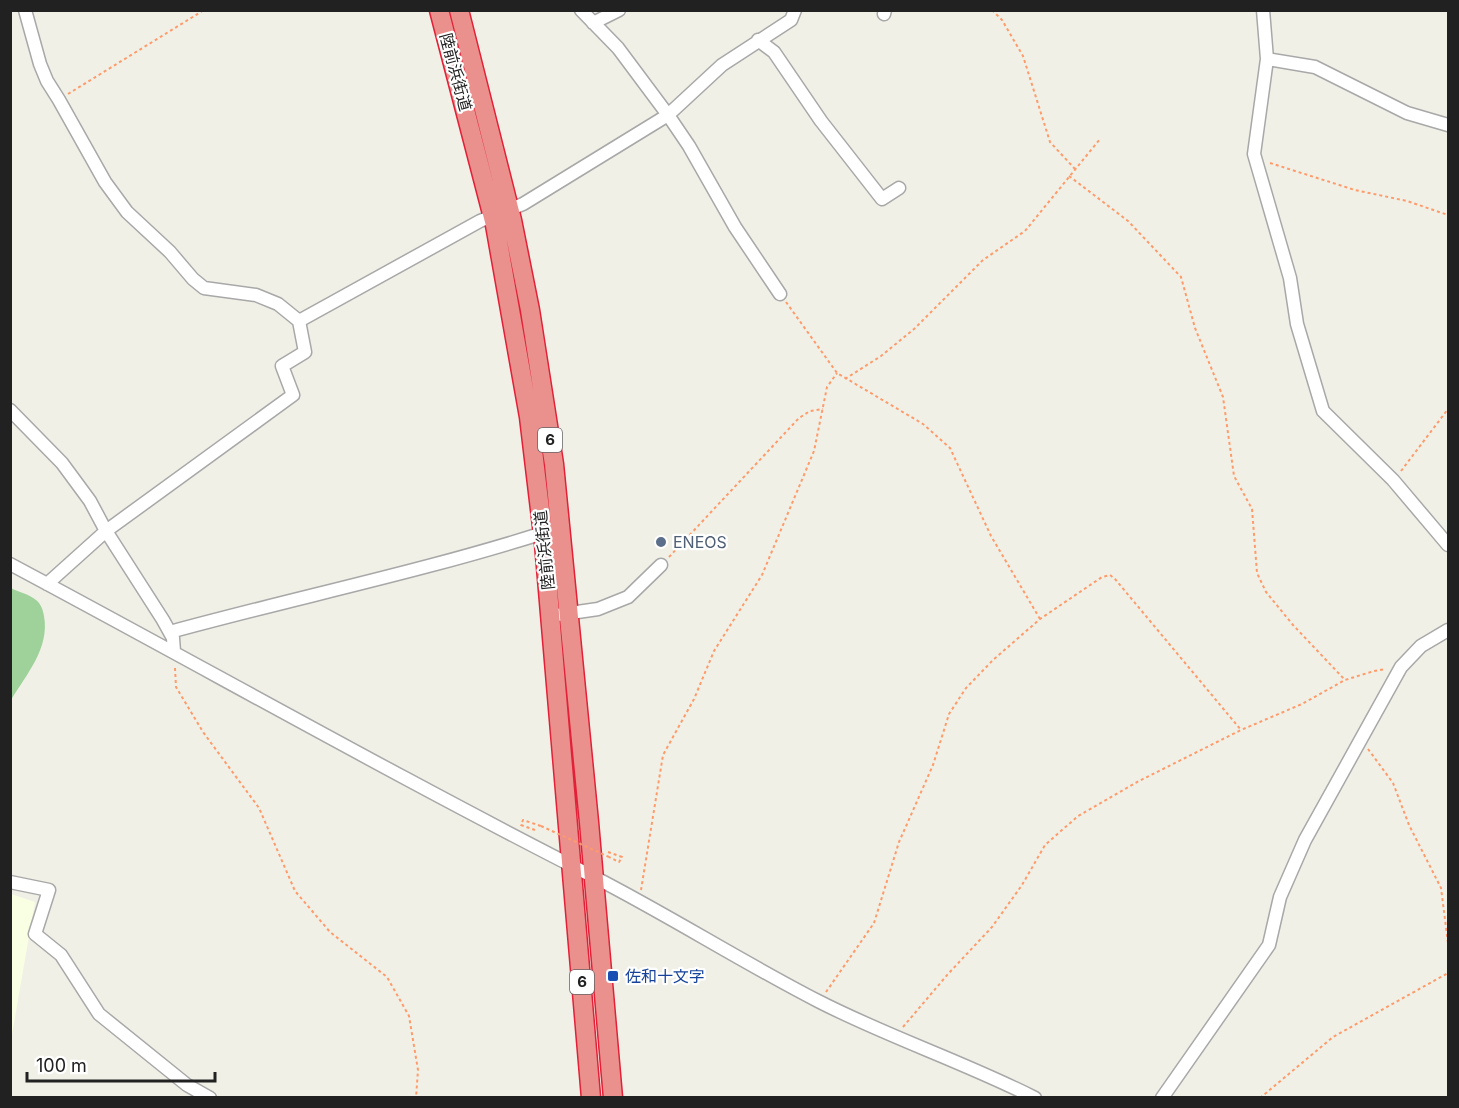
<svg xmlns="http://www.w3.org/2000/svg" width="1459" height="1108" viewBox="0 0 1459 1108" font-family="Inter,'Noto Sans JP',sans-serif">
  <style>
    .education { fill: #f9ffe2 }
    .forest { fill: #9ed29a }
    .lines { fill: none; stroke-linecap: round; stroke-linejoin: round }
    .minor-casing { stroke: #a8a8a8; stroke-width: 15 }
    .highway-casing { stroke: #e22138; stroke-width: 21 }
    .path { stroke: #ff9b6a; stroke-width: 2; stroke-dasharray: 3 3; stroke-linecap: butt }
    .minor { stroke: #fff; stroke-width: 12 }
    .highway { stroke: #ea908d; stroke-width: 18 }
    .path-bridge { stroke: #ff9b6a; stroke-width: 2; stroke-dasharray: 3 3; stroke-linecap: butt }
    .service-dot { fill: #5c6f8a; stroke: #fff; stroke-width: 2 }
    .transit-dot { fill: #1a4fb4; stroke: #fff; stroke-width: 2 }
    .labels { text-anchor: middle; stroke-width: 4.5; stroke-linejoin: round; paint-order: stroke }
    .shield { fill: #fff; stroke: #646464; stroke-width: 1.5 }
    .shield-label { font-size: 15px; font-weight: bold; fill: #212121 }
    .street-label { font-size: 16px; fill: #212121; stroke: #fff }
    .service-label { font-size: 16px; fill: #4e5e75; stroke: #fff; text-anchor: start }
    .transit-label { font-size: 16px; fill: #164399; stroke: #fff; text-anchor: start }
  </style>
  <rect width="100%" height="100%" fill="#f1f0e7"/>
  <path class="education" d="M11,894l24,8 -24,138 -1,-146z"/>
  <path class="forest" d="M11,588c7,4 18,6 25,12 5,4 7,10 8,16 6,32 -18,59 -33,84z"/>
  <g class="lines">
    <g class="minor-casing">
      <path id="minor" d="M25,10l15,54 7,17 12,19 46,82 22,30 43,40 23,27 11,9 52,7 22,9 21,17 6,31 -23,14 11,29 -187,136 -59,53
        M581,10l37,38 50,67 21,31 46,81 45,67
        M1263,10l4,49 -13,95 36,124 7,46 26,87 70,69 55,65
        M884,14l1,-4
        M593,23l26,-13
        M758,40l16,12 47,69 61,78 17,-11
        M1267,59l48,8 92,46 41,12
        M299,321l181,-100 43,-17 145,-89 54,-50 69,-45 4,-10
        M10,410l52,53 28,38 16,30 57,89 10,18 1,14
        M10,564c195,104 387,213 584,313 76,39 148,85 224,124 70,36 146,61 217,97
        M550,616l48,-7 30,-12 33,-32
        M170,632c124,-34 250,-60 373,-99
        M10,882l39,8 -14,44 26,21 38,59 88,71 23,13
        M1162,1098l107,-153 11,-48 25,-57 96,-173 20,-21 27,-16"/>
    </g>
    <g class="highway-casing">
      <path id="highway" d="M439,10l56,215 34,192 15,126 47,555
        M459,10l53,210 18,90 24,154 35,358 24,276"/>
    </g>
    <path class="path" d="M992,10l10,10 21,36 27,86 25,27
      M68,94l136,-84
      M1270,163l85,27 52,11 41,14
      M1069,176l59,45 53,56 14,51 28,69 11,79 18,33 5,64 9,19 27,33 52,55
      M786,302l51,71 86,51 27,24 41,88 49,83
      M845,379l36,-23 33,-27 69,-69 42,-29 75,-92
      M1401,471l47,-62
      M669,557l130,-139 11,-7 13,-2
      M175,668l1,19 27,45 56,76 36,83 35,41 57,45 22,39 9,54 -2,28
      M1368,749l25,34 16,42 32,63 7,55
      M535,830l-14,-5 2,-5 18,6
      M608,852l14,5 -3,5 -10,-5
      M641,890l22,-135 31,-56 20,-48 48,-76 52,-124 13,-64 10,-14
      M826,992l48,-69 25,-81 34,-77 16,-51 17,-26 27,-28 47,-41 62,-42 8,-2 5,4 126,151
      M903,1027l45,-53 44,-47 30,-42 23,-40 33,-29 61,-35 102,-51 61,-26 43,-24 29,-9 12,-2
      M1260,1098l73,-61 115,-64"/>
    <use href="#minor" class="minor"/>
    <use href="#highway" class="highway"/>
    <path class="path-bridge" d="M541,826l68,31"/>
  </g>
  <circle class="service-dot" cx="661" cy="542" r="6"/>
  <rect class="transit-dot" x="607" y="970" width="12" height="12" rx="3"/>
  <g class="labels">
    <g class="shield">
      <rect x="538" y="428" width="24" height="24" rx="4.5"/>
      <rect x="570" y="970" width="24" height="24" rx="4.5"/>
    </g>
    <g class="shield-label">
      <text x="550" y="445">6</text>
      <text x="582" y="987">6</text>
    </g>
    <g class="street-label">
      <text transform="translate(456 72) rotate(75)" y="6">陸前浜街道</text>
      <text transform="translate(544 550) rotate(-96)" y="6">陸前浜街道</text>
    </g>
    <g class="service-label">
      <text x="673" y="548">ENEOS</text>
    </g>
    <g class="transit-label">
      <text x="625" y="982">佐和十文字</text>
    </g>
  </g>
  <rect width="1459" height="1108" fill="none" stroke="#212121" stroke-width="24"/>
  <path d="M27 1072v9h188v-9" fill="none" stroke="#212121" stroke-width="3"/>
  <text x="36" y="1072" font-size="18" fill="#212121" stroke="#ffffff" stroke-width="4.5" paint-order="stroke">100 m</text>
</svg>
